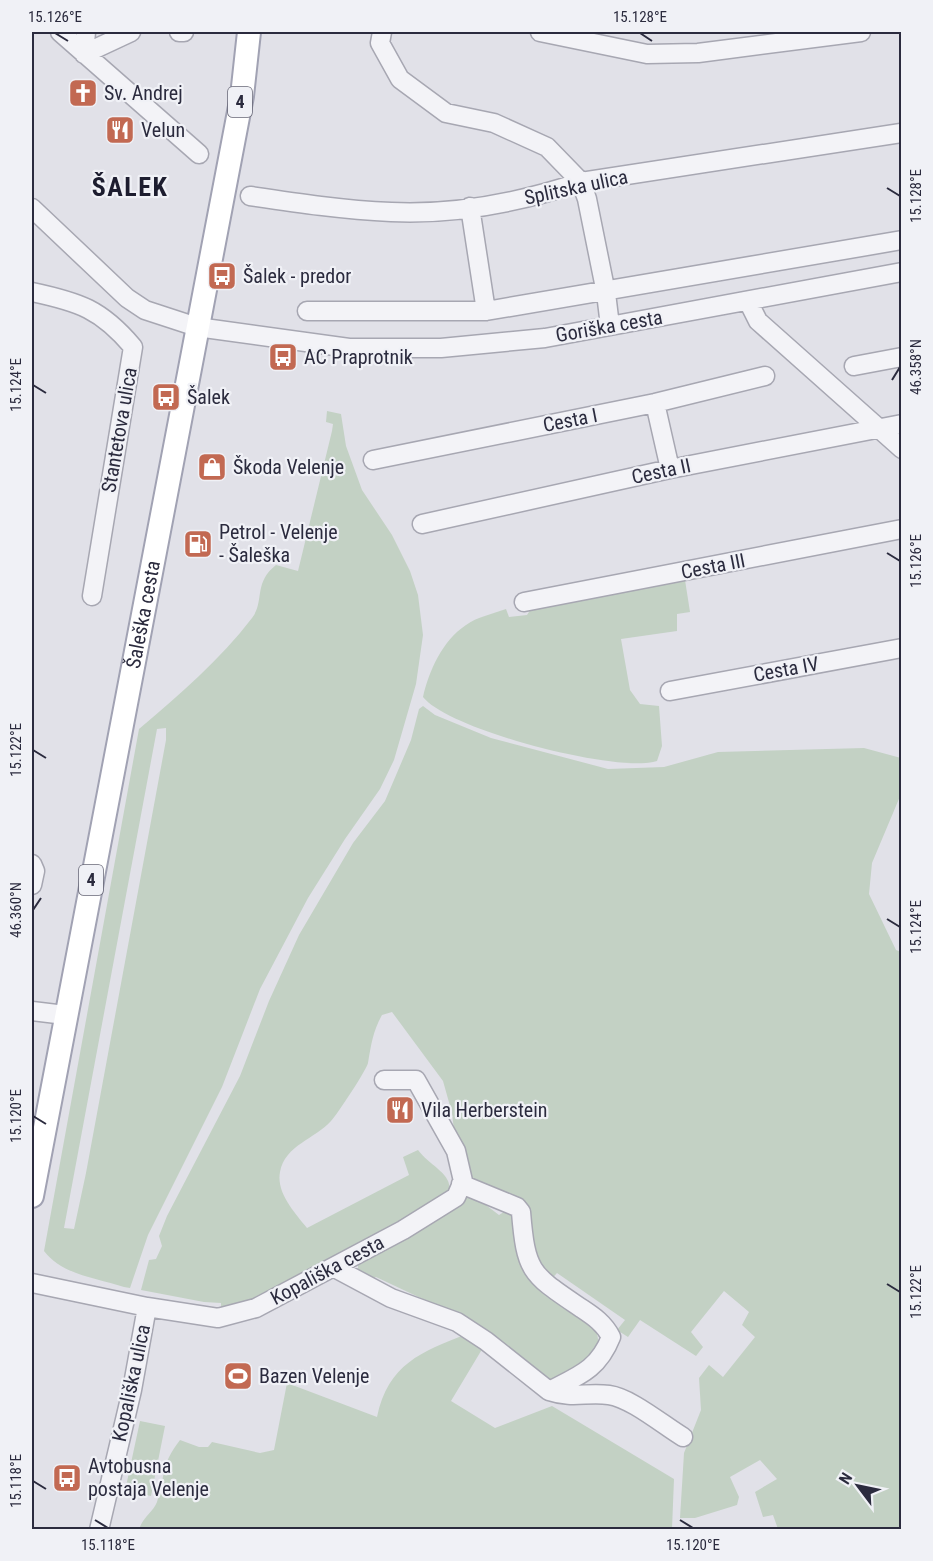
<svg xmlns="http://www.w3.org/2000/svg" width="933" height="1561" viewBox="0 0 933 1561" font-family="'Roboto Condensed',sans-serif">
  <style>
    .green { fill: #c3d1c4; fill-rule: evenodd }
    .lines { fill: none; stroke-linecap: round; stroke-linejoin: round }
    .minor-casing { stroke: #a7a7b2; stroke-width: 21 }
    .major-casing { stroke: #a1a2b3; stroke-width: 26 }
    .minor { stroke: #f3f3f7; stroke-width: 18 }
    .major { stroke: #fff; stroke-width: 22 }
    .ticks { fill: none; stroke: #2b2b3e; stroke-width: 2 }
    .labels { text-anchor: middle; stroke-width: 4.5; stroke-linejoin: round; paint-order: stroke }
    .shield { fill: #f0f1f6; stroke: #666675; stroke-width: 1.5 }
    .shield-label { font-size: 18px; font-weight: bold; fill: #2b2b3e }
    .poi-label { font-size: 20px; fill: #2b2b3e; stroke: #f0f1f6; text-anchor: start }
    .street-label { font-size: 20px; fill: #2b2b3e; stroke: #f0f1f6 }
    .district-label { font-size: 26px; font-weight: bold; letter-spacing: 1.5px; fill: #1d1d2f; stroke: #f0f1f6 }
    .neatline { fill: none; stroke: #2b2b3e; stroke-width: 2 }
    .ticks-label { font-size: 15px; text-anchor: middle; fill: #2b2b3e }
  </style>
  <rect width="100%" height="100%" fill="#e1e1e8"/>
  <path class="green" d="M327,411l14,3 5,32 16,44 30,45 18,36 8,24 5,40 -7,49 -22,76 -14,29 -35,50 -37,59 -48,91 -38,98 -74,148 -18,53 -6,-1c-27,-9 -62,-12 -80,-36l95,-522c40,-34 81,-69 113,-111 13,-17 1,-35 24,-53l22,6 34,-140 1,-7 -7,-2zM166,728v12l-80,433 -12,56 -10,-1 93,-499z
    M685,580l5,32 -13,2v17l-56,8 9,51 10,14 19,2 3,40 -5,15c-39,13 -208,-31 -234,-64 6,-26 19,-56 43,-72 11,-8 26,-11 40,-16l3,8 18,-2 8,-12z
    M423,706l12,9 56,23 117,31 56,-2 54,-15 146,-4 37,10v36l-29,69 -3,31 27,56 5,2v577h-123l-5,-14 -10,2 -8,-25 22,-13 -17,-19 -30,17 9,20 -2,8 -42,13h-15l4,-65 17,-43 -2,-32 10,-13 14,12 32,-40 -13,-12 7,-13 -25,-21 -33,41 12,15 -7,9 -56,-36 -12,17 -11,-7 8,-10 -68,-47 -8,9 -10,-7 -17,-64 -52,-31 -15,-41 -3,-26 -9,-32 -51,-69 -10,3c-9,16 -11,30 -14,48 -1,6 -31,52 -37,58 -16,18 -46,24 -51,51 -4,21 15,41 27,56l102,-53 -6,-18 15,-7c13,18 44,27 26,51l-183,98 -40,11v-7l-17,-1 -63,-12 8,-30 7,-1 6,-13 -3,-10 8,-20 73,-140 29,-75 30,-66 54,-92 32,-42 26,-61 8,-31z
    M470,1193l29,22 8,-5 9,2 4,36 72,74c20,37 -12,44 -39,60l-90,-64 -87,-41 -8,4 -10,-10v-11l89,-49z
    M467,1334l17,12 -33,55 44,27 57,-22 122,73 -2,50 -533,1c3,-12 14,-18 18,-28 9,-28 3,-36 23,-62l19,7h9l4,-5 48,11 14,-3 13,-67 90,34c11,-53 44,-65 90,-83z
    M140,1421l25,5 -14,70 -26,-5z"/>
  <g class="lines">
    <g class="minor-casing">
      <path id="minor" d="M60,32l139,122
        M179,32h5
        M382,32l-2,11 20,36 46,34 48,10 53,24 34,35 6,17 19,94 4,33
        M540,32l107,22 51,-1 163,-21
        M84,54l47,-22
        M84,54l2,-22
        M250,196c47,7 94,14 141,16 64,3 130,-10 190,-30l320,-49
        M470,207l16,104
        M32,208l95,90 18,12 52,17 152,21h92l104,-10 357,-66
        M32,292c47,10 69,17 101,55l-41,249
        M748,301l10,20 144,128
        M307,311h179l416,-71
        M854,366l48,-9
        M655,403l15,66
        M373,460l282,-57 110,-27
        M422,524l248,-55 232,-45
        M524,602l378,-73
        M670,691l232,-43
        M32,864l3,7 -3,14
        M32,1011l33,4
        M333,1267l58,31 66,24 29,19 63,50c29,-15 49,-21 62,-54 -7,-14 -18,-21 -30,-29 -50,-34 -55,-35 -60,-96l-4,-5 -56,-23
        M32,1283l115,24 71,11 38,-10 147,-78 53,-33 7,-16 -7,-30 -40,-71h-32
        M549,1391c24,8 37,1 60,4 22,3 54,30 74,42
        M99,1530l33,-140 15,-83"/>
    </g>
    <g class="major-casing">
      <g id="major">
        <path id="s1" d="M32,1196l210,-1100 7,-64"/>
      </g>
    </g>
    <use href="#minor" class="minor"/>
    <use href="#major" class="major"/>
  </g>
  <path class="ticks" d="M55,33l13,8M640,33l12,8M887,188l13,8M892,380l8,-13M33,385l13,8M887,553l13,8M33,750l13,8M33,910l8,-12M887,919l13,8M33,1116l13,8M887,1284l13,8M33,1481l13,8M95,1520l13,8M680,1520l13,8"/>
  <defs>
    <g id="church-square" transform="scale(1.5)"><rect x="-9" y="-9" width="18" height="18" rx="4" fill="#c26952" stroke="#f0f1f6"/><path d="M-1.2-6h2.4v3.5h3.3v2.4h-3.3V6h-2.4V-.1h-3.3v-2.4h3.3Z" fill="#fff"/></g>
    <g id="restaurant-square" transform="scale(1.5)"><rect x="-9" y="-9" width="18" height="18" rx="4" fill="#c26952" stroke="#f0f1f6"/><path d="M-5-6h1v4h1v-4h1v4h1v-4h1v5L-1.5 .5V6h-2V.5L-5-1ZM5-6V6H3V1.5H1.5Q1.5-4 5-6Z" fill="#fff"/></g>
    <g id="bus-square" transform="scale(1.5)"><rect x="-9" y="-9" width="18" height="18" rx="4" fill="#c26952" stroke="#f0f1f6"/><path d="M-5-6H5V4H4V6H2V4H-2V6H-4V4H-5ZM-3.5-4V0h7V-4ZM-3.5 1.2v1.5H-2V1.2ZM2 1.2v1.5H3.5V1.2Z" fill="#fff"/></g>
    <g id="shop-square" transform="scale(1.5)"><rect x="-9" y="-9" width="18" height="18" rx="4" fill="#c26952" stroke="#f0f1f6"/><path d="M-5-2.5h2.3a2.7 3.5 0 0 1 5.4 0H5L5.5 6h-11ZM-1.5-2.5h3a1.5 2.3 0 0 0-3 0Z" fill="#fff"/></g>
    <g id="fuel-square" transform="scale(1.5)"><rect x="-9" y="-9" width="18" height="18" rx="4" fill="#c26952" stroke="#f0f1f6"/><path d="M-5.5-6h7V0h2V4h1.3V-2.5L3-4.5l.8-.8L6-3V5H2.5V1h-1V6h-7ZM-4.2-4.7v3.2H.2V-4.7Z" fill="#fff"/></g>
    <g id="stadium-square" transform="scale(1.5)"><rect x="-9" y="-9" width="18" height="18" rx="4" fill="#c26952" stroke="#f0f1f6"/><path d="M0-5a6.5 5 0 1 0 0 10a6.5 5 0 1 0 0-10ZM-3.5-1.8h7v3.6h-7Z" fill="#fff"/></g>
  </defs>
  <g fill-rule="evenodd">
    <use href="#church-square" x="83" y="93"/>
    <use href="#restaurant-square" x="120" y="130"/>
    <use href="#bus-square" x="222" y="276"/>
    <use href="#bus-square" x="283" y="357"/>
    <use href="#bus-square" x="166" y="397"/>
    <use href="#shop-square" x="212" y="467"/>
    <use href="#fuel-square" x="198" y="544"/>
    <use href="#restaurant-square" x="400" y="1110"/>
    <use href="#stadium-square" x="238" y="1376"/>
    <use href="#bus-square" x="67" y="1478"/>
  </g>
  <g class="labels">
    <g class="shield">
      <rect x="228" y="87" width="24" height="30" rx="4.5"/>
      <rect x="79" y="865" width="24" height="30" rx="4.5"/>
    </g>
    <g class="shield-label">
      <text x="240" y="108">4</text>
      <text x="91" y="886">4</text>
    </g>
    <g class="poi-label">
      <text x="104" y="100">Sv. Andrej</text>
      <text x="141" y="137">Velun</text>
      <text x="243" y="283">Šalek - predor</text>
      <text x="304" y="364">AC Praprotnik</text>
      <text x="187" y="404">Šalek</text>
      <text x="233" y="474">Škoda Velenje</text>
      <text x="219" y="539">Petrol - Velenje<tspan x="219" dy="23">- Šaleška</tspan></text>
      <text x="421" y="1117">Vila Herberstein</text>
      <text x="259" y="1383">Bazen Velenje</text>
      <text x="88" y="1473">Avtobusna<tspan x="88" dy="23">postaja Velenje</tspan></text>
    </g>
    <g class="street-label">
      <text transform="translate(576 187) rotate(-12)" y="7">Splitska ulica</text>
      <text transform="translate(609 326) rotate(-10)" y="7">Goriška cesta</text>
      <text transform="translate(570 420) rotate(-11)" y="7">Cesta I</text>
      <text transform="translate(119 430) rotate(-80)" y="7">Stantetova ulica</text>
      <text transform="translate(661 471) rotate(-12)" y="7">Cesta II</text>
      <text transform="translate(713 566) rotate(-11)" y="7">Cesta III</text>
      <text dy="7" stroke="none"><textPath href="#s1" startOffset="592">Šaleška cesta</textPath></text>
      <text transform="translate(786 669) rotate(-10)" y="7">Cesta IV</text>
      <text transform="translate(327 1270) rotate(-28)" y="7">Kopališka cesta</text>
      <text transform="translate(131 1383) rotate(-78)" y="7">Kopališka ulica</text>
    </g>
    <g class="district-label">
      <text x="130" y="196">ŠALEK</text>
    </g>
  </g>
  <rect width="933" height="1561" fill="none" stroke="#f0f1f6" stroke-width="66"/>
  <g transform="translate(858 1486) rotate(302)" stroke="#f0f1f6" stroke-width="4.5" paint-order="stroke">
  <path d="M0-4.5L10 22L0 15L-10 22Z" fill="#2b2b3e"/>
  <text y="-9" font-size="16" font-weight="bold" text-anchor="middle" fill="#2b2b3e">N</text>
  </g>
  <rect x="33" y="33" width="867" height="1495" class="neatline"/>
  <g class="ticks-label">
    <text x="55" y="22">15.126°E</text>
    <text x="640" y="22">15.128°E</text>
    <text transform="translate(916 196) rotate(-90)" y="5">15.128°E</text>
    <text transform="translate(916 367) rotate(-90)" y="5">46.358°N</text>
    <text transform="translate(16 385) rotate(-90)" y="5">15.124°E</text>
    <text transform="translate(916 561) rotate(-90)" y="5">15.126°E</text>
    <text transform="translate(16 750) rotate(-90)" y="5">15.122°E</text>
    <text transform="translate(16 910) rotate(-90)" y="5">46.360°N</text>
    <text transform="translate(916 927) rotate(-90)" y="5">15.124°E</text>
    <text transform="translate(16 1116) rotate(-90)" y="5">15.120°E</text>
    <text transform="translate(916 1292) rotate(-90)" y="5">15.122°E</text>
    <text transform="translate(16 1481) rotate(-90)" y="5">15.118°E</text>
    <text x="108" y="1550">15.118°E</text>
    <text x="693" y="1550">15.120°E</text>
  </g>
</svg>
